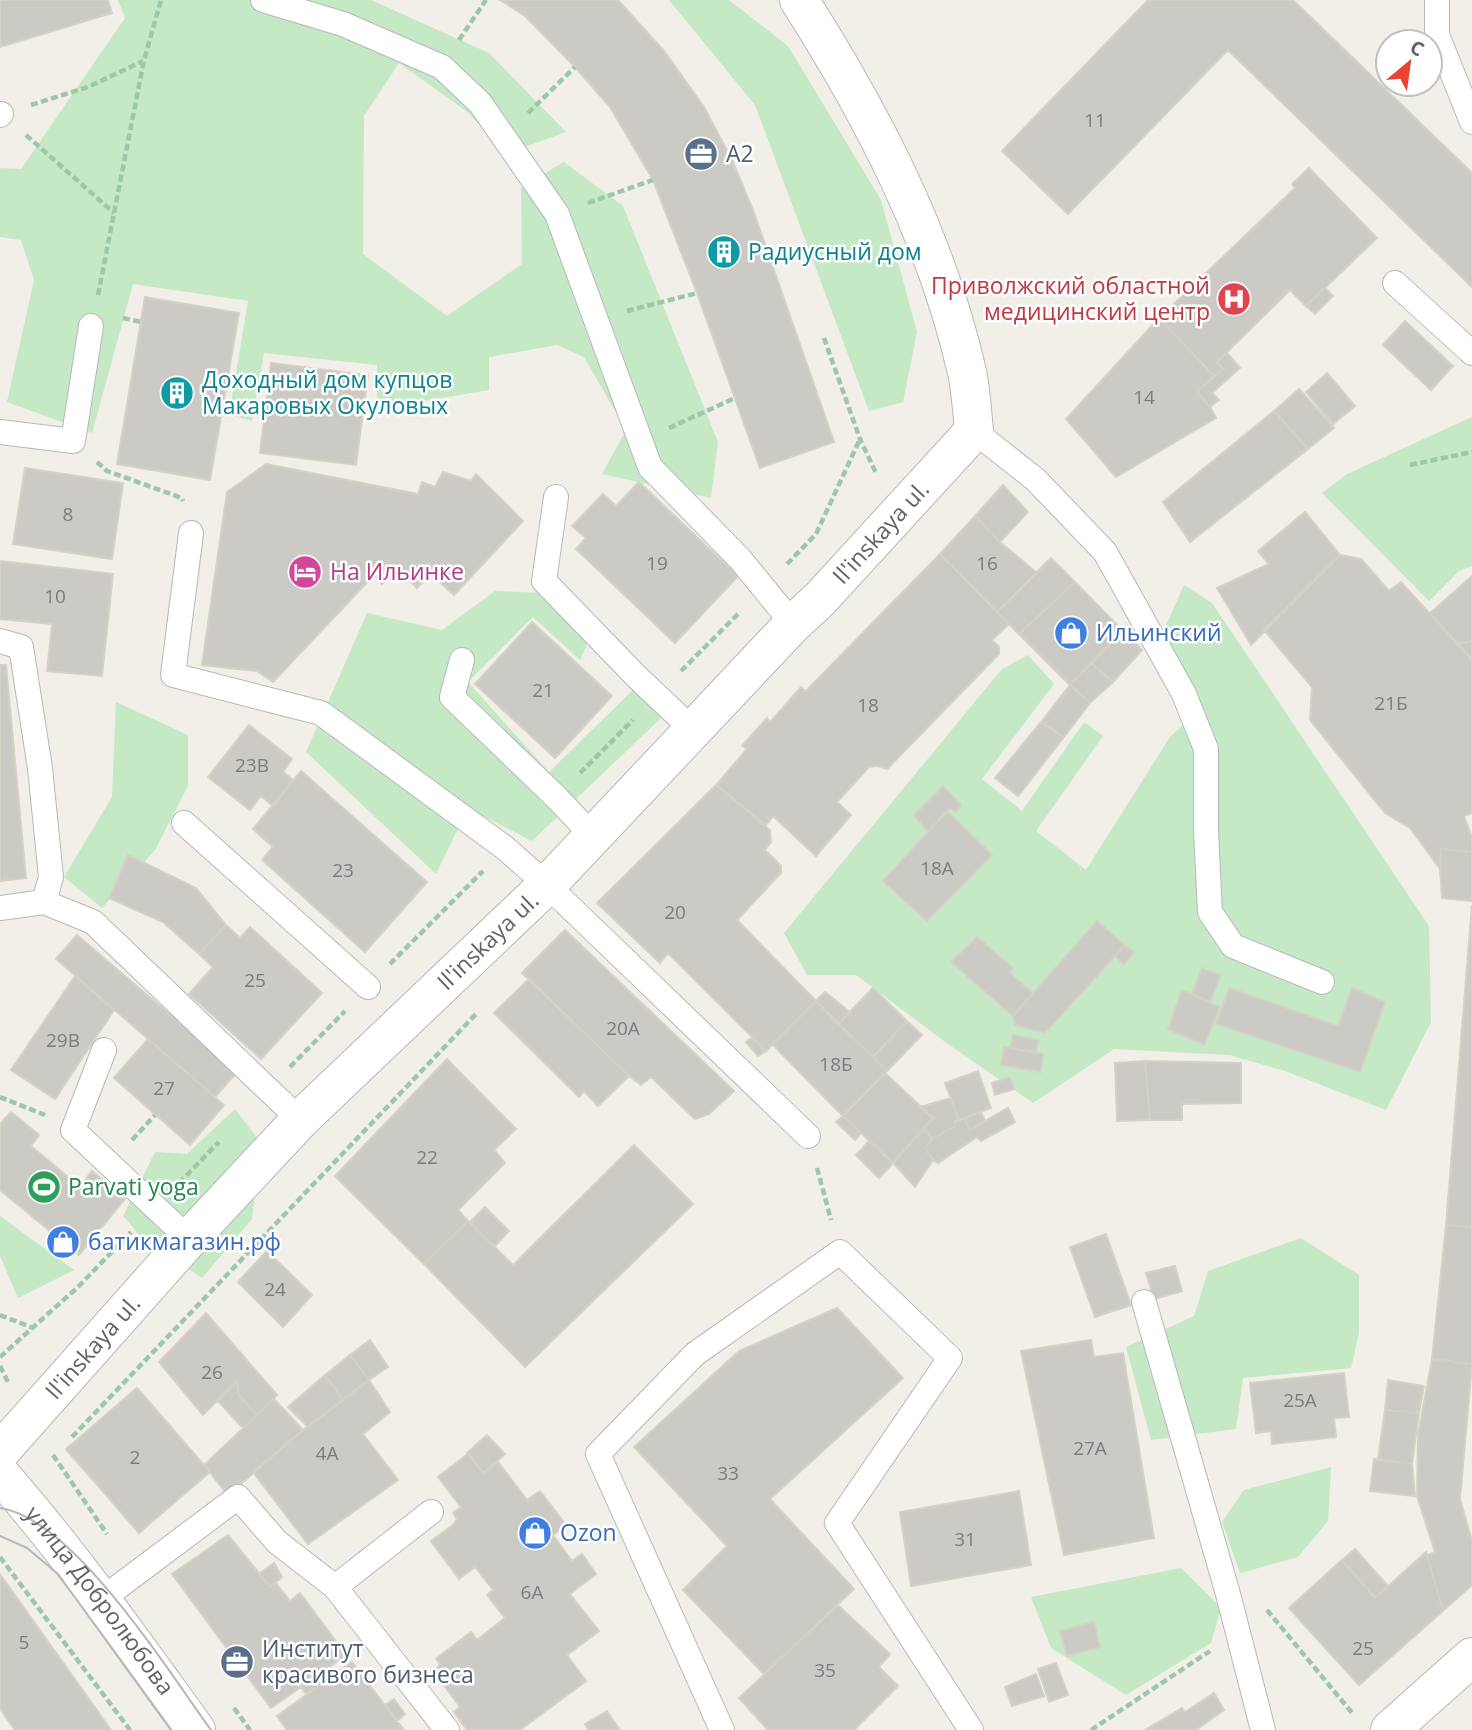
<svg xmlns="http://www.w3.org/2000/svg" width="1472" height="1730" viewBox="0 0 1472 1730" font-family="'Open Sans',sans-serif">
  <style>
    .green { fill: #c5e8c5 }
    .building { fill: #cccac5; stroke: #d6d1c6; stroke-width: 2 }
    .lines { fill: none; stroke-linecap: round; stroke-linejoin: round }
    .lane-casing { stroke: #b5b8bc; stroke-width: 26 }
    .street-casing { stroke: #b5b8bc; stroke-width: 40 }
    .secondary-casing { stroke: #b6babf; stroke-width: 40 }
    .path { stroke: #9cc7a9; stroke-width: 4.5; stroke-dasharray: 7 3.5; stroke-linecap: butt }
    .lane { stroke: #fff; stroke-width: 24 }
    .street { stroke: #fff; stroke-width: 38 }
    .secondary { stroke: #fff; stroke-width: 38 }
    .tram { stroke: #b6b7b8; stroke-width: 2 }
    .labels { text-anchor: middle; stroke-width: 5; stroke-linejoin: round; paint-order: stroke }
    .number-label { font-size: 19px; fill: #7a7d7f }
    .service-label { font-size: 23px; fill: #4e5e75; stroke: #fff; text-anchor: start }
    .culture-label { font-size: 23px; fill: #0d838f; stroke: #fff; text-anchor: start }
    .health-label { font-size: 23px; fill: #be3a42; stroke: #fff; text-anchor: end }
    .street-label { font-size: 23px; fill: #5f6368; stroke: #fff }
    .hotel-label { font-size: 23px; fill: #b23c85; stroke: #fff; text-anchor: start }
    .shop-label { font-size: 23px; fill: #366cbe; stroke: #fff; text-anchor: start }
    .leisure-label { font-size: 23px; fill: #27864d; stroke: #fff; text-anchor: start }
  </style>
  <rect width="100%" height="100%" fill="#f1efe8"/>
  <path class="green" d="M118,0h253l118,53 77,79 -58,21 -42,-42 -67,-48 -35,53 -1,138 84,62 75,-52 -1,-77 43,-25 59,44 95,236 -7,56 -109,-24 24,-44 -42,-73 -27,-12 -68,12v33l-112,19v-44l-113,-12 -12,68 -23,-6 19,-114 -115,-17 -41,149 -85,-31 27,-122 -13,-40 -21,-3v-69l21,1 104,-151z
    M669,0h60l59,46 93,154 36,132 -14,70 -34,9 -114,-306z
    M1472,417v149l-13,5 -30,30 -107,-108 25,-19z
    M1184,585l28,18 217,323 2,96 -45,88 -101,-39 -56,-16 -115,-6 -81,54 -85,-59 -92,-69h-49l-23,-42 218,-264 26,-14 26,29 -72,95 40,32 62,-89 19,14 -67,95 50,39 84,-133 32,-30 -38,-77z
    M495,591l47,2 47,47 -9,20 -47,-43 -65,65 81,90 87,-85 25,31 -129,123 -64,-33 -32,66 -130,-122 61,-139 75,17z
    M116,702l72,33v51l-33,64 -53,58 -38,-31 48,-80z
    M235,1109l26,34 -9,76 -50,59 -61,-41 -18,-21 32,-64 32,2z
    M0,1216l74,54 -56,28 -18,-42z
    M1301,1238l58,37v58l-8,35 -108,10 -7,51 -85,11 -25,-93 68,-31 14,-45z
    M1331,1467l-3,54 -30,36 -58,16 -18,-51 22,-32z
    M1181,1568l40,40 -10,35 -85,52 -75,-47 -20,-51z"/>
  <path class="building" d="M0,0h108l4,13 -112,34z
    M500,0h118l46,51 40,56 28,53 21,50 81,232 -74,26 -63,-175 -44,-113 -43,-73 -35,-40 -50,-51z
    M1148,0h145l179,173v114l-244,-237 -160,164 -66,-63z
    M1309,168l68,70 -71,68 -16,-16 -73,72 6,7 -9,7 -55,-58 136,-130 -3,-4z
    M1325,288l8,8 -18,18 -9,-8z
    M145,297l94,16 -29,167 -93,-16z
    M1159,318l55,58 -17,16 13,15 6,11 -100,59 -50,-58z
    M1405,321l48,45 -22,24 -48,-45z
    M1227,353l13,15 -28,25 7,7 -9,7 -13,-15 26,-23 -6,-7z
    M271,363l97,12 -12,90 -96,-12z
    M1327,373l28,33 -22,18 -27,-32z
    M1299,389l35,39 -26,21 -34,-38z
    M1274,411l34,38 -118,93 -27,-40z
    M266,464l152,30 4,-12 13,5 8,-15 28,9 5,-7 47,47 -69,74 -23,-21 -14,14 -20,-19 -15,15 -8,-9 -101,107 -16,-11 -55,-6 25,-173z
    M25,468l98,15 -11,76 -99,-15z
    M639,482l99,94 -63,67 -99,-94 10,-11 -14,-12 31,-32 13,12z
    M1003,485l25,27 -28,30 -25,-26z
    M1305,512l35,43 -89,90 -34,-57 52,-24 -11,-13z
    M975,516l25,26 37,31 -40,39 -57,-58z
    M940,554l69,70 -17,16 7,7v7l-112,115 -9,-3 -9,1 -32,35 14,13 -35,41 -43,-40 -7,9 -50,-40 31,-36 -5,-3 25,-28 3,4 31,-35 5,4z
    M1340,555l21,4 28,32 12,-9 71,78v153l-8,3 8,22v14l-31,-3 -1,20 -30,-41 -25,-15 -75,-93 2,-33 -48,-57z
    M1051,558l24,24 -56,52 -22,-22z
    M0,561l113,13 -11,102 -55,-5 5,-47 -52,-5z
    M1472,576v65l-14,3 -28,-31z
    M1075,582l48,49 -53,54 -51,-51z
    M532,622l80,74 -57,62 -80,-74z
    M1123,631l19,19 -29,32 -22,-19z
    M1472,641v19l-14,-16z
    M1091,663l22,19 -23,21 -20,-18z
    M0,665h6l20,213 -26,3z
    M1070,685l20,18 -26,34 -23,-15z
    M1041,722l23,15 -46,59 -23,-18z
    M249,725l43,34 -9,13 10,8 -20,26 -12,-10 -11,14 -42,-33z
    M301,771l126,111 -62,70 -103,-92 11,-13 -20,-18z
    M716,785l54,45 1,12 -6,8 16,16v7l-44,47 79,81 -50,50 -98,-98 -8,10 -63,-60z
    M943,786l18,19 -6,7 -5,-4 -22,24 -14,-17z
    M947,811l45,44 -65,66 -44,-40z
    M1441,849l31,3v49l-30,-3 -2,-29z
    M128,855l68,33 30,37 -27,29 -36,-32 -54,-24z
    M1472,905v322l-26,-2z
    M1097,921l28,24 -80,88 -30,-8 -2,-9z
    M226,925l14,13 10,-11 72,66 -61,66 -72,-65 24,-27 -14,-13z
    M565,930l169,161 -25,23 -14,5 -44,-42 -10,8 -12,-9 -107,-103z
    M77,935l160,137 -22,25 -159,-138z
    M977,937l36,31 -4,4 24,21 -20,23 -62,-54z
    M1125,945l9,7 -10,13 -9,-9z
    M1202,968l18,7 -9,27 -19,-8z
    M75,976l39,34 -59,89 -44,-29z
    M529,979l100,97 -31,30 -14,-15 -5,6 -85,-84z
    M873,988l34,33 -34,36 -35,-33z
    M1229,988l109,38 14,-38 33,14 -25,70 -144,-48z
    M1182,990l38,17 -16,38 -36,-16z
    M825,992l25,20 -12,12 -22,-23z
    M816,1001l71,70 -44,45 -71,-72z
    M907,1021l15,14 -35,36 -14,-14z
    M1013,1035l25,5 -2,12 -26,-4z
    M752,1037l14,14 -8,5 -12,-14z
    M148,1039l76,66 -34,40 -76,-67z
    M1004,1047l39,7 -2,18 -40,-7z
    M447,1059l69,70 -22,21 11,13 -47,47 10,11 -44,43 -89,-88z
    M1145,1061l5,59 -33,1 -2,-58z
    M1145,1061l96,2v40l-59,1v16h-32z
    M978,1071l13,37 -32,12 -14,-37z
    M885,1073l48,45 -40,45 -50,-47z
    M1010,1077l4,12 -19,6 -3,-12z
    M951,1098l8,22 -5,2 1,4 -23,13 -8,-11 9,-10 -13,-11z
    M1008,1108l7,14 -34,19 -4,-4 -39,26 -5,-3 -8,-11 7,-10 23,-13 -1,-4 11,-4 4,12z
    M11,1112l28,23 -8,11 49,41 12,-16 33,28 -46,56 -79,-65v-66z
    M981,1112l4,9 -16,9 -4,-12z
    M843,1116l18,17 -6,7 -19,-18z
    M924,1128l8,11 -7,10 8,11 -18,27 -22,-24z
    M869,1141l24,22 -14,15 -23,-23z
    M634,1145l59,59 -168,163 -101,-103 44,-43 45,44z
    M485,1207l24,24 -15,16 -24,-25z
    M1446,1225l26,2v137l-40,-5z
    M1106,1234l25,71 -36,12 -25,-70z
    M267,1251l45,44 -29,32 -45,-45z
    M1175,1266l7,25 -28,8 -8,-26z
    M837,1308l66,70 -133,121 84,90 -90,85 -81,-84 44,-44 -93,-99 105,-96z
    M206,1313l71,82 -20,20 -19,-21 -1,-13 -34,34 -44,-53z
    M370,1340l18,27 -19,13 -19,-25z
    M1091,1340l3,17 29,-4 31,185 -90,17 -43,-204z
    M350,1355l19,25 -26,20 -18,-25z
    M1432,1359l40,5 -12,135 12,42v44l-29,26 -16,-56 8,-3 -18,-56 1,-61z
    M1344,1373l5,44 -15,1 2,19 -64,7 -1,-13 -15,2 -6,-50z
    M325,1375l18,25 -35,27 -20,-20z
    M369,1380l21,32 -27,22 35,46 -90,64 -55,-72 50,-42z
    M1388,1380l36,6 -5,27 -34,-3z
    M237,1381l1,13 19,21 -14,13 -25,-27z
    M137,1388l73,84 -71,61 -73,-84z
    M274,1399l29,31 -75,65 -24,-30z
    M1385,1410l34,3 -7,51 -34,-5z
    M487,1435l18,19 -22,19 -16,-20z
    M469,1453l14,20 15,-11 29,38 13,-9 26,34 -13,10 19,26 10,-7 14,20 -26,20 29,37 -32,24 19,26 -66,49h-53l-13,-18 6,-5 -26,-35 6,-8 -4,-5 35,-27 6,8 28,-22 -18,-23 6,-5 -18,-23 -16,12 -28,-38 22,-16 4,-6 -4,-6 8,-6 -23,-30z
    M1374,1459l38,5 3,32 -45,-5z
    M1019,1491l12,74 -120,21 -11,-74z
    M228,1535l42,52 6,-4 14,18 10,-8 46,62 -75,53 -99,-134z
    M1355,1549l33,37 -13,12 -33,-38z
    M1426,1552l17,59 -84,74 -70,-77 53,-48 33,38z
    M274,1563l8,14 -12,10 -11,-13z
    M0,1574l111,156h-96l-15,-21z
    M838,1605l52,49 -11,13 19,19 -44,44h-86l-29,-32z
    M1094,1622l6,25 -33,9 -7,-25z
    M352,1662l52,68h-117l-10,-14z
    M1056,1663l12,32 -19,7 -11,-33z
    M331,1666l5,7 -30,21 -5,-7z
    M1036,1674l8,22 -32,10 -7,-19z
    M1214,1693l10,17 -28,20h-51l37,-22 3,4z
    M394,1699l11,15 -8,7 -12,-16z
    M607,1711l13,19h-31l-4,-6z"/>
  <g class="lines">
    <g class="lane-casing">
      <path id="lane" d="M263,0l80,24 99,43 38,36 77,111 93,253 90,92 53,65
        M1437,0v35l35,87
        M0,115l1,-1
        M1395,283l77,70
        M974,431l62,49 69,72 79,142 22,55v82l4,81 23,34 89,36
        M0,432l73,9 18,-115
        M556,497l-12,84 92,95 57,54
        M191,533l-18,142 148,38 184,135 42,37 261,251
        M0,641l21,6 19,121 11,109 -7,25
        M462,660l-10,37 104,100 37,39
        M184,823l184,164
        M0,908l44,-6 49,20 207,198
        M104,1050l-31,80 116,109
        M1144,1302l84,292 35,136
        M335,1587l96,-75
        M102,1599l136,-102 39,45 58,45 112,143
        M722,1730l-124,-276 97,-100 145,-102 110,106 -113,165 134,207"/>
    </g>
    <g class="street-casing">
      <g id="street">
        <path id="s1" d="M0,1452l189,-213 111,-119 247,-235 246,-261 27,-25 154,-168c-2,-20 -3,-40 -7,-59 -31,-135 -94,-256 -168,-372"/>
        <path d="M1390,1730l82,-73"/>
      </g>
    </g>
    <g class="secondary-casing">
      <g id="secondary">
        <path id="s2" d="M0,1474c71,81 133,169 196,256"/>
      </g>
    </g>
    <path class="path" d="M459,40l27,-40
      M31,105l57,-18 55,-26
      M528,113l47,-46
      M26,135l88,78
      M588,203l65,-23
      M98,295l46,-235 17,-60
      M627,311l70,-18
      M123,318l18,4
      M824,338l36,101 16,34
      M669,428l66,-30
      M97,462l10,9 75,27 1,3
      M1410,465l62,-13
      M787,564l29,-30 44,-95
      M681,671l58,-58
      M580,773l53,-53
      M390,964l93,-93
      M290,1067l55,-56
      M0,1097l45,18
      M132,1140l23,-25
      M817,1168l14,52
      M179,1183l40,-41
      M0,1315l33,13
      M0,1357l78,-70 53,-55
      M0,1366l8,16
      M72,1437l405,-424
      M53,1455l54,79
      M0,1557l130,173
      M1267,1610l86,104
      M234,1708l16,22
      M1091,1730l119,-79"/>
    <use href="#lane" class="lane"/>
    <use href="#street" class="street"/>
    <use href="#secondary" class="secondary"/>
    <path class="tram" d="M0,1508c73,10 168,163 211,222
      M0,1536l27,12 31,26 113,156"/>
  </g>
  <defs>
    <g id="office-disc" transform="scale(1.75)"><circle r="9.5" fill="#5c6f8a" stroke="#fff"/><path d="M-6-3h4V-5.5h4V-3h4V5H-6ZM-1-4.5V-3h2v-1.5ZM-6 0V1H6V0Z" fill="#fff"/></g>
    <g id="building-disc" transform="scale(1.75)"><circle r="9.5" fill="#0f9aa8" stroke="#fff"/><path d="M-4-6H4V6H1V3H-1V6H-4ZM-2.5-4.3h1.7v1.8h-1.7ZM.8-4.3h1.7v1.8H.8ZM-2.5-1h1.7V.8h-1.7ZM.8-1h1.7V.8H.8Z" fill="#fff"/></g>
    <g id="hospital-disc" transform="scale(1.75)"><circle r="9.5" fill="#e0444e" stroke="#fff"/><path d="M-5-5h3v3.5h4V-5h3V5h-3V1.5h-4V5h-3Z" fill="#fff"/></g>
    <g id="hotel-disc" transform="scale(1.75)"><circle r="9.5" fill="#d1479c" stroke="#fff"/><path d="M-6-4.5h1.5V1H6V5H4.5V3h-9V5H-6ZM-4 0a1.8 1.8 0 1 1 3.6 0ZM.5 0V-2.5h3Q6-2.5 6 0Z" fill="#fff"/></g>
    <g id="shop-disc" transform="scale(1.75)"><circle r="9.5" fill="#3f7fe0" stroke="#fff"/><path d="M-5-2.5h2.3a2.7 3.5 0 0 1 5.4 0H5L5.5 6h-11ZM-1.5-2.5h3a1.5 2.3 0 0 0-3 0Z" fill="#fff"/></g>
    <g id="stadium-disc" transform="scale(1.75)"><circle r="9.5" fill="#2e9e5b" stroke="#fff"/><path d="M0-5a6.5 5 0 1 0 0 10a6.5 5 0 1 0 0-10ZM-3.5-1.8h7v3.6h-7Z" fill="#fff"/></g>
  </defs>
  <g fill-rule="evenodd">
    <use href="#office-disc" x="701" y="154"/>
    <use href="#building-disc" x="724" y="252"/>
    <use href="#hospital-disc" x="1234" y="299"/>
    <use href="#building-disc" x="177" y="393"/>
    <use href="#hotel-disc" x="305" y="572"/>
    <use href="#shop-disc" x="1071" y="633"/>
    <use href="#stadium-disc" x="44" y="1187"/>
    <use href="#shop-disc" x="63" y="1242"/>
    <use href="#shop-disc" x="535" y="1533"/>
    <use href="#office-disc" x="237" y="1662"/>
  </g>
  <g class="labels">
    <g class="number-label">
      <text x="1095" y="127">11</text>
      <text x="1144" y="404">14</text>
      <text x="68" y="521">8</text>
      <text x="657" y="570">19</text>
      <text x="987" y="570">16</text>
      <text x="55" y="603">10</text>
      <text x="543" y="697">21</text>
      <text x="1391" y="710">21Б</text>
      <text x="868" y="712">18</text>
      <text x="252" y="772">23В</text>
      <text x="937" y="875">18А</text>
      <text x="343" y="877">23</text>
      <text x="675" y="919">20</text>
      <text x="255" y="987">25</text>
      <text x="623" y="1035">20А</text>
      <text x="63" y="1047">29В</text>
      <text x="836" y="1071">18Б</text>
      <text x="164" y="1095">27</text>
      <text x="427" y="1164">22</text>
      <text x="275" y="1296">24</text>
      <text x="212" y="1379">26</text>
      <text x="1300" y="1407">25А</text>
      <text x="1090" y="1455">27А</text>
      <text x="327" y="1460">4А</text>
      <text x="135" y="1464">2</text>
      <text x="728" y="1480">33</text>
      <text x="965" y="1546">31</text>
      <text x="532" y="1599">6А</text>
      <text x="24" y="1649">5</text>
      <text x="1363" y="1655">25</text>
      <text x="825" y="1677">35</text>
    </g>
    <g class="service-label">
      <text x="726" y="162">А2</text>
      <text x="262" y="1657">Институт<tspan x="262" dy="26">красивого бизнеса</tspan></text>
    </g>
    <g class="culture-label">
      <text x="748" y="260">Радиусный дом</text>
      <text x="202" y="388">Доходный дом купцов<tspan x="202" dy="26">Макаровых Окуловых</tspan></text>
    </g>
    <g class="health-label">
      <text x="1210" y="294">Приволжский областной<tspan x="1210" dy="26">медицинский центр</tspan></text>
    </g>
    <g class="street-label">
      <text dy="8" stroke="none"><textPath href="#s1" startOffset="1274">Il'inskaya ul.</textPath></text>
      <text dy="8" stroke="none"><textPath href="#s1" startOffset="707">Il'inskaya ul.</textPath></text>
      <text dy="8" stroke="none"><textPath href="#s1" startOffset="140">Il'inskaya ul.</textPath></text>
      <text dy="8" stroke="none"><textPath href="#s2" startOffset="161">улица Добролюбова</textPath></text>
    </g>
    <g class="hotel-label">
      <text x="330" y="580">На Ильинке</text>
    </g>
    <g class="shop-label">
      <text x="1096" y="641">Ильинский</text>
      <text x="88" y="1250">батикмагазин.рф</text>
      <text x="560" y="1541">Ozon</text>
    </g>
    <g class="leisure-label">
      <text x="68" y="1195">Parvati yoga</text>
    </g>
  </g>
  <g transform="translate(1409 63) rotate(29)"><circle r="33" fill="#ffffff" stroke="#bfc1c3" stroke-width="2"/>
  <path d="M0-5L12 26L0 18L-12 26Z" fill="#ea4335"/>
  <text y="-10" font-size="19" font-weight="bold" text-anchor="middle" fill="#5f6368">С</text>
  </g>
</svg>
